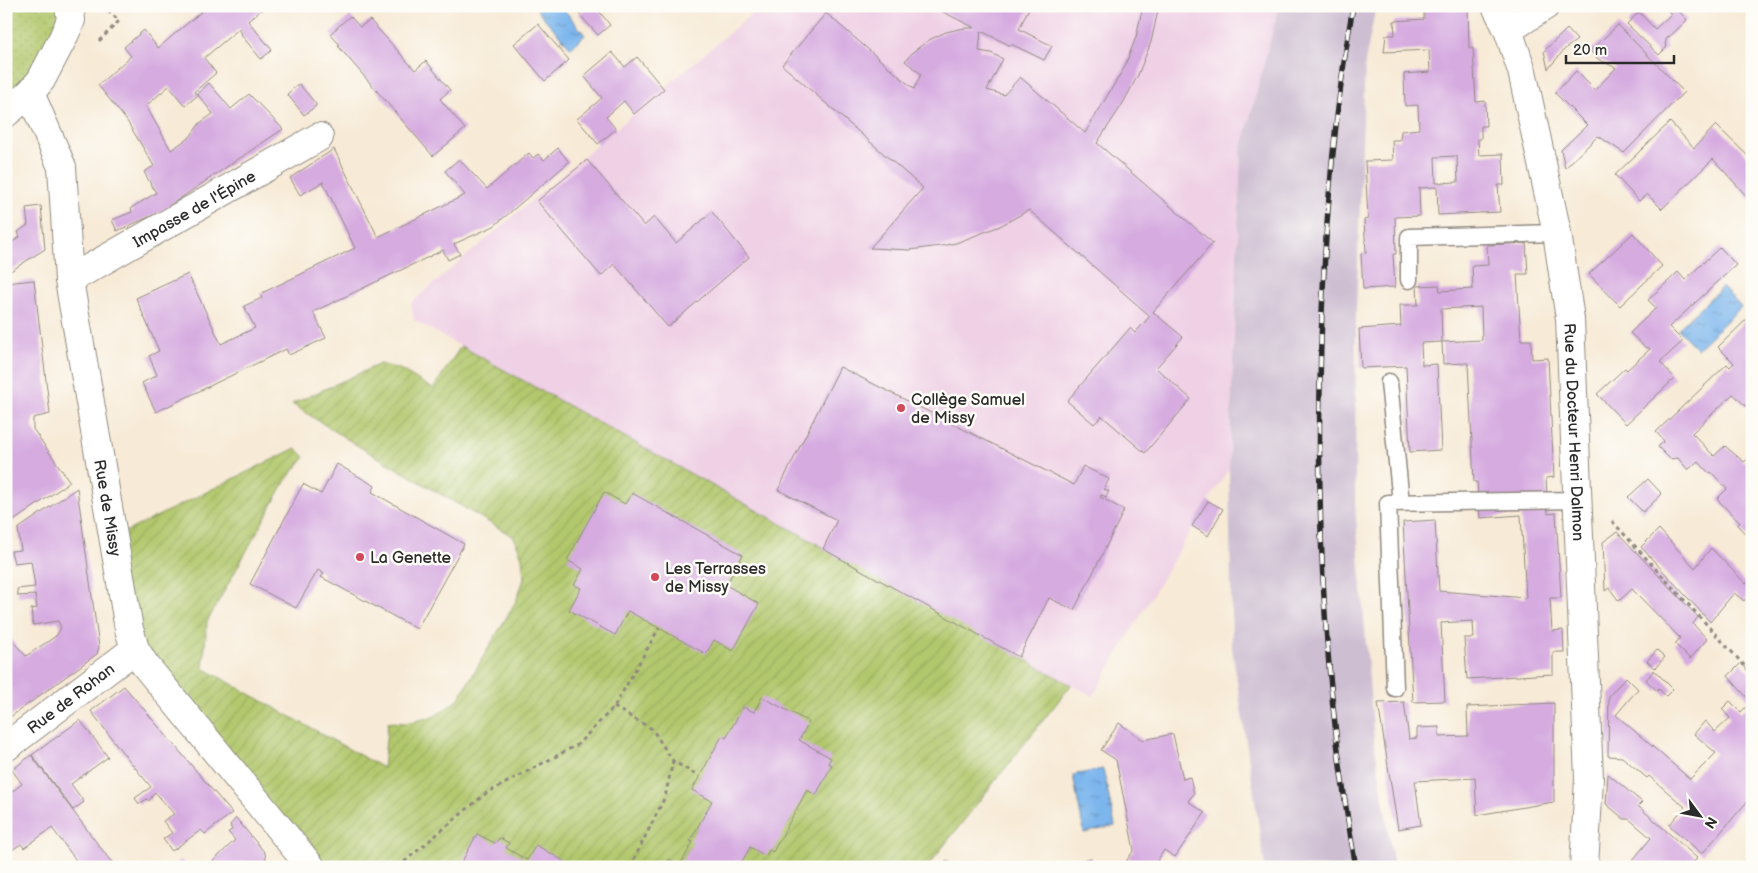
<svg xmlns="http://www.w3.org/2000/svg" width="1758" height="873" viewBox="0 0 1758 873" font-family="'Balsamiq Sans',sans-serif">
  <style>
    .built { fill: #efd0e5 }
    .railway { fill: #cdbed2 }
    .grass { fill: url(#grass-dots); stroke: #6e7a4c }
    .garden { fill: url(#garden-furrows); stroke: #6e7a4c }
    .water { fill: url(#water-ripples); stroke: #53708c }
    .building { fill: #d6abe0; fill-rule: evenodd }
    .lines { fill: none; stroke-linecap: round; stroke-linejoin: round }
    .lane-casing { stroke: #918a80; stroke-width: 19 }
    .street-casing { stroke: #918a80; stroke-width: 30 }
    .secondary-casing { stroke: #918a80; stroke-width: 30 }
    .path { stroke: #918a80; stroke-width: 3; stroke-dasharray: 4 4; stroke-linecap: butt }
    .lane { stroke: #fff; stroke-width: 16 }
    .street { stroke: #fff; stroke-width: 28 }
    .secondary { stroke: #fff; stroke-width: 28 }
    .rail-casing { stroke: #2b2b2b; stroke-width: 5.5 }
    .rail { stroke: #fdfcf7; stroke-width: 4; stroke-dasharray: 11; stroke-linecap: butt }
    .poi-dot { fill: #d1495b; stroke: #fdfcf7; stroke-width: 2 }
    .labels { text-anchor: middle; stroke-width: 5; stroke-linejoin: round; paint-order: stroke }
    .street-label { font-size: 16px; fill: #2b2b2b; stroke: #fdfcf7 }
    .poi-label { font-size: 16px; fill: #2b2b2b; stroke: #fdfcf7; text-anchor: start }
  </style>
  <defs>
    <pattern id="grass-dots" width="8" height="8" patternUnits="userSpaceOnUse" patternTransform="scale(1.25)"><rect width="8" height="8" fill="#b2c86d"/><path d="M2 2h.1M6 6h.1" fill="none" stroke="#99ac5f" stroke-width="1.8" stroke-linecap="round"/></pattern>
    <pattern id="garden-furrows" width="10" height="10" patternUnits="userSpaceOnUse" patternTransform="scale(1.25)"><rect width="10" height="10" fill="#b2c86d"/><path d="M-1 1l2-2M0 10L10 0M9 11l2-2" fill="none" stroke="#99ac5f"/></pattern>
    <pattern id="water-ripples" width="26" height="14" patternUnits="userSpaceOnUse" patternTransform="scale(1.25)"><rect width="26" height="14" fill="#7bb6ed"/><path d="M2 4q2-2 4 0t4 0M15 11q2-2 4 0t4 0" fill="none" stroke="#6594c0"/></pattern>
  </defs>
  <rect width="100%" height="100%" fill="#fdfcf7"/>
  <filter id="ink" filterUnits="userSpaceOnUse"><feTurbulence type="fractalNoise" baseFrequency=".02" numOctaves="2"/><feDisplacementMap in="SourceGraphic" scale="10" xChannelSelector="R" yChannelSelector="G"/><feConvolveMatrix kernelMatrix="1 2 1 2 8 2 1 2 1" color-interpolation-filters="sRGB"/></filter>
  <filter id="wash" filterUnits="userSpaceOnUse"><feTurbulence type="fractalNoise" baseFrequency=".0096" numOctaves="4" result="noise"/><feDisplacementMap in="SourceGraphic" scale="20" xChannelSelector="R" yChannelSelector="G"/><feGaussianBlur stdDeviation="1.12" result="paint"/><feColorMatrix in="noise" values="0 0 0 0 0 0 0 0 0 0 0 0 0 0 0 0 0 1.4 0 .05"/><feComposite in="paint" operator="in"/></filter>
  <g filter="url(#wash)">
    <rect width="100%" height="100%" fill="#f7ead6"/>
    <path class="built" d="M761,6h518l-38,145 -12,318 -21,32 -115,195 -235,-127 -444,-249 -3,-17z"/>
    <path class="railway" d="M1279,6h97l-11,56 -9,249 -1,194 19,237 20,125h-129l-33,-219 -3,-179 12,-318z"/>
    <path class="grass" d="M6,6h63l-63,107z"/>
    <path class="garden" d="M461,346l610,339 -144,182h-616l-166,-202 -32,-127 183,-90 9,9 -19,23 -79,142 -4,46 180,100 5,-46 19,1 28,-7 23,-16 58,-99 8,-22 -2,-22 -8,-20 -159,-93 -63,-40 88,-40 20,5 33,20z"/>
    <path class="water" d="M542,6h19l24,29 -14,13 -34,-38z
      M1722,287l19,20 -44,42 -19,-20z
      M1103,769l12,57 -31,7 -11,-58z"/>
    <g id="blocks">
      <path class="building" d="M208,6h58l-18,15 24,29 -11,9 -19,-23 -2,-8 -36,30 12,15 -22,19 3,2 12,-11 22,26 18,-15 34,35 -123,83 -43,19 -5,-11 20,-8 -1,-4 25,-15 -12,-21 10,-6 -27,-45 -29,-36 33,-29 -7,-9 20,-17 14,18zM169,86l16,20 13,-11 15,19 -13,9 -10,14 -19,13 -25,-44z
        M588,6h7l15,19 -12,10 -19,-21z
        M931,6h99l-11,23 33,17 -8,14 -33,-16v2l-30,-15 -2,20 12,2 12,6 -16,31 17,5 16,-18 65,56 39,-65 12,-31 7,-31h16l-8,36 -13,33 -16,30 -25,38 116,100 -60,69 30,25 -27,31 35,31 -46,54 -43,-37 -8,8 -27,-23 63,-73 5,5 15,-17 -121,-106 -29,16 -44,17 -15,3 -32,4 -39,-2 53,-60 -141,-123 44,-52 88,76 7,-15 -16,-13 9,-10 15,-11 17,-8 18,-4h11z
        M1424,6h44l1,42h4l3,54 9,-1 1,25h-5v13h-3l1,16 24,-1 1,31h-6l2,27 -62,3 -1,-28 -18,1 1,28 -25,1 1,37h-3l2,33 -32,2 -2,-35 5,-1 -2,-33 4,-1 -3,-58 28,-1 -1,-20h8l1,-9 18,-2 -1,-24 -13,1 -1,-32 26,-2 -1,-22 -45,2 2,-17h9l-1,-14 30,-2zM1457,156l1,26 -22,1 -1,-26z
        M1663,6h17l-3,3 10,11 -18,17 -2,-1 -2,9 2,2 -8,8 -32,-31 12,-12 16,17 16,-15z
        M350,16l10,11 10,-7 45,50 11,-9 24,29 -10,9 25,30 -32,27 -95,-110 2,-1 -10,-11z
        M538,24l31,36 -24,21 -31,-37z
        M1618,25l66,67 -60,61 -26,-17 -33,32 -4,-18 26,-25 -32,-32 21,-22 19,19 21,-22 -18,-9 -8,-8z
        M1567,29l10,11 -12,9 -17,20 -4,-18z
        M612,52l13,15 12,-10 27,32 -30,25 -10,-13 -18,16 10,12 -18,15 -21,-25 25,-21 -18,-22z
        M299,84l17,20v2l-12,9 -17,-21z
        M1670,122l24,26 22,-23 36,35v42l-39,-43 -51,50 -15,-15 -8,7 -24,-26z
        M558,148l11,14 -75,64 -40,18 6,10 -12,6 -5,-10 -130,62 13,26 -37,17 -3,-6 -130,63 -14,-29 15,-8 -8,-19 10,-5 -23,-53 52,-24 33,70 34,-16 -11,-22 18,-8 -2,-4 95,-46 -32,-66 -23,13 -10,-17 44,-29 44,88 87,-42 -20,-24 14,-12 28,30 42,-36 4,5 5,-4 6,6z
        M587,160l57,66 10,-9 22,26 36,-31 37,45 -81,70 -54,-63 -13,12 -64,-75z
        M41,206l4,43 -39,25v-28l14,-9 -2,-5 10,-7 -2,-17z
        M1633,233l29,33 -42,40 -31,-32z
        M1526,243l2,31h-11l4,66h10l1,19 16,-1 6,119 -8,1 2,36 8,-1 5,85h-11l2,33 11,-1 1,22h-11v22l-86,5 -3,-41h10l-1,-17 -32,2 4,78 -32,1 -10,-180 32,-2 4,71 87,7 -5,-83 -41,3 -3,-36h-3l-6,-119 -25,1 -1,-22 40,-2 -1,-33 -40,2 1,33 -21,1 1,22 15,-1 4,86 -31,2 -4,-86 -45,2 -2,-39 42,-3 -1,-21h18l-1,-19 22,-1 1,6 33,-2 -1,-23 16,-1 -1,-20z
        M1720,247l16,18 -67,62 14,14 -23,21 15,16 -49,46 -29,-30 28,-26 2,2 23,-21 -2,-2 -2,1 -16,-15 26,-25 -8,-8 30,-28 7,8z
        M34,280l16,134 -17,4v11l37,53 -61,42 -3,-4v-215h2l-2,-22z
        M1752,314v98l-19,-18 -41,39 22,23 11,-10 19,16 4,-3 4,4v78l-15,-16 3,-2 -23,-24 10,-10 -16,-17 -2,1 -11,-12 -10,9 -10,-12 -8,1 -12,-12 6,-6 -8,-9 71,-68 3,3 4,-4 -16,-16z
        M840,367l234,118 9,-19 26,13 -5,10 5,2 -3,6 -5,-2 -1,2 24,13 -22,45 -28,55 -25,-12 -30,59 -196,-108 14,-29 -59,-30z
        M337,464l38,22 -3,6 92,52 -47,85 -96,-52 3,-3 -6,-4 -22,38 -46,-24 53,-100 18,10z
        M1648,479l14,15 -19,18 -15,-15z
        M77,488l22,159 -2,7 -91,66v-86l20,22 30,-20 5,-8 -3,-7 -25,4 -2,-16 6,-1 -2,-13 -17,1 -1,-7 18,-2 -4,-26 -17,2 -3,-12 10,-1 -3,-21z
        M604,492l21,12 7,-11 111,62 -17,30 33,19 -26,47 -19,-11 -8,14 -78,-43 -13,24 -46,-25 12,-22 -7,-3 9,-16 -16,-9z
        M1208,501l15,8 -15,27 -16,-10z
        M1659,529l36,39 16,-20 35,36 6,-5v12l-8,10 -10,-8 -24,29 -69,-75z
        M1617,532l81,85 -5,7 14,15 -17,20 -15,-15 5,-6 -48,-49 -13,12 -10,-13 -4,3 -2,-49z
        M1657,650l8,7 -10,11 -8,-7z
        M1741,663l11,12v121l-50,58 -33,-29 16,-18 -36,-31 -2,2 -25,-21 -14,-1 1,-60 17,-19 12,12 -22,26 74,64 26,-26 -22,-19 11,-13 10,11 15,-14 -8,-9 8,-8 11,11 10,-10 -23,-26z
        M1654,670l19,19 -7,7 -7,-7 -2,2 -11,-11z
        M124,686l108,127 -27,21 -4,-4 -29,21 -9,-12 9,-6 -9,-12 11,-7 -19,-22 -6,9 -2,-2 -8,5 -4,-6 16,-11 -32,-39 -28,-37z
        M762,697l47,25 -10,18 32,18 -3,5 4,2 -16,30 -9,-5 -34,62 -4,-2 -3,6 -16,-9 -11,20h-74l4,-8 11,6 13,-23 -3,-1 22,-40 -20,-11 30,-54 4,2 17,-31 11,5z
        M1404,702l5,37 8,-1v-10l22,-1v10l29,-1 -1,-29 87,-4v99l-77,13 -2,-37 -60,3 6,44 -23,4 -20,-126z
        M80,720l28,37 -37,27 13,18 -11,8 -41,-55z
        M1119,723l24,17 30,-6 10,45 7,-2 4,17 -6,7 17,12 -30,44 -11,-7 -7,11 8,6h-43l12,-17 -18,-90 -15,-10z
        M31,755l84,112h-34l-29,-39 -28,20 -3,-4 -15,10v-58l16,-12 -10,-14z
        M1608,774l34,28 -4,4 59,52 -7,9h-63l24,-29 -22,-19h-5l-18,-15z
        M236,818l29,35 2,14h-60l28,-27 -7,-8 4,-2 -2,-5z
        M477,834l18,9 5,-5 9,5 -3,5 21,12 9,-15 38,22h-115z
        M1091,858l2,9h-37v-1z
        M181,860l6,7h-15z
        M947,860l8,7h-13z"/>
    </g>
  </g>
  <g filter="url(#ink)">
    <use href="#blocks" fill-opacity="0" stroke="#918a80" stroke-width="1"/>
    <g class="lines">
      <g class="lane-casing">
        <path id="lane" d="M1409,280v-43l148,-4
          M1389,382l12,121
          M1395,688l-7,-185 190,-3"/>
      </g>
      <g class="street-casing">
        <g id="street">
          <path id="s1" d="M1496,6l12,24 14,41 35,162 13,86 19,460 -5,88"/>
          <path d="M1508,30l37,-24"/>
          <path id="s2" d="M30,93l32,74 7,113 60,349 6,20 10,16 166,202"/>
          <path id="s3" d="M69,280l250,-143"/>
          <path id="s4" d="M6,747l129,-98"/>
        </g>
      </g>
      <g class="secondary-casing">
        <path id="secondary" d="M6,113l24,-20 11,-13 22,-42 8,-18 -2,-14"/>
      </g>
      <path class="path" d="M99,41l20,-20 -15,-15
        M1612,521l140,153
        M614,707l38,22 21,32 27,16
        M398,867l87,-73 92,-49 37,-38 45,-79
        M630,867l35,-70 8,-36
        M1741,867l11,-13"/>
      <use href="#lane" class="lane"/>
      <use href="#street" class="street"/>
      <use href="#secondary" class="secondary"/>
      <g class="rail-casing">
        <path id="rail" d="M1353,6c-22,126 -31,253 -33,381 -3,160 7,322 36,480"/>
      </g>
      <use href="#rail" class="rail"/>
    </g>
  </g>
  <g class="poi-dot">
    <circle cx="901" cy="408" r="5"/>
    <circle cx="360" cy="557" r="5"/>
    <circle cx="655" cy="577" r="5"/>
  </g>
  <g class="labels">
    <g class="street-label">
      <text dy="6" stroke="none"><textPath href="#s3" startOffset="144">Impasse de l'Épine</textPath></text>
      <text dy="6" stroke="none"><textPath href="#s1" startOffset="436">Rue du Docteur Henri Dalmon</textPath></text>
      <text dy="6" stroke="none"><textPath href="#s2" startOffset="425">Rue de Missy</textPath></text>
      <text dy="6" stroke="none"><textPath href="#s4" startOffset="81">Rue de Rohan</textPath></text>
    </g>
    <g class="poi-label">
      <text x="911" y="405">Collège Samuel<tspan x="911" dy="18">de Missy</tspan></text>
      <text x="370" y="563">La Genette</text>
      <text x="665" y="574">Les Terrasses<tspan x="665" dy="18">de Missy</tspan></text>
    </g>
  </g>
  <rect width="1758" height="873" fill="none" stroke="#fdfcf7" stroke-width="25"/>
  <g transform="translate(1700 816) rotate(122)" stroke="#fdfcf7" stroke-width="4" paint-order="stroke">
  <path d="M0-4L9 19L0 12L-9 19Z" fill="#2b2b2b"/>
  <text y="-8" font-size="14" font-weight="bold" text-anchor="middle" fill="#2b2b2b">N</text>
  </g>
  <path d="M1566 55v8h108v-8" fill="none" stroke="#2b2b2b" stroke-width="2.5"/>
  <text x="1573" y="55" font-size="15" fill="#2b2b2b" stroke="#fdfcf7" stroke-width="4" paint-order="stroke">20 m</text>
</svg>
